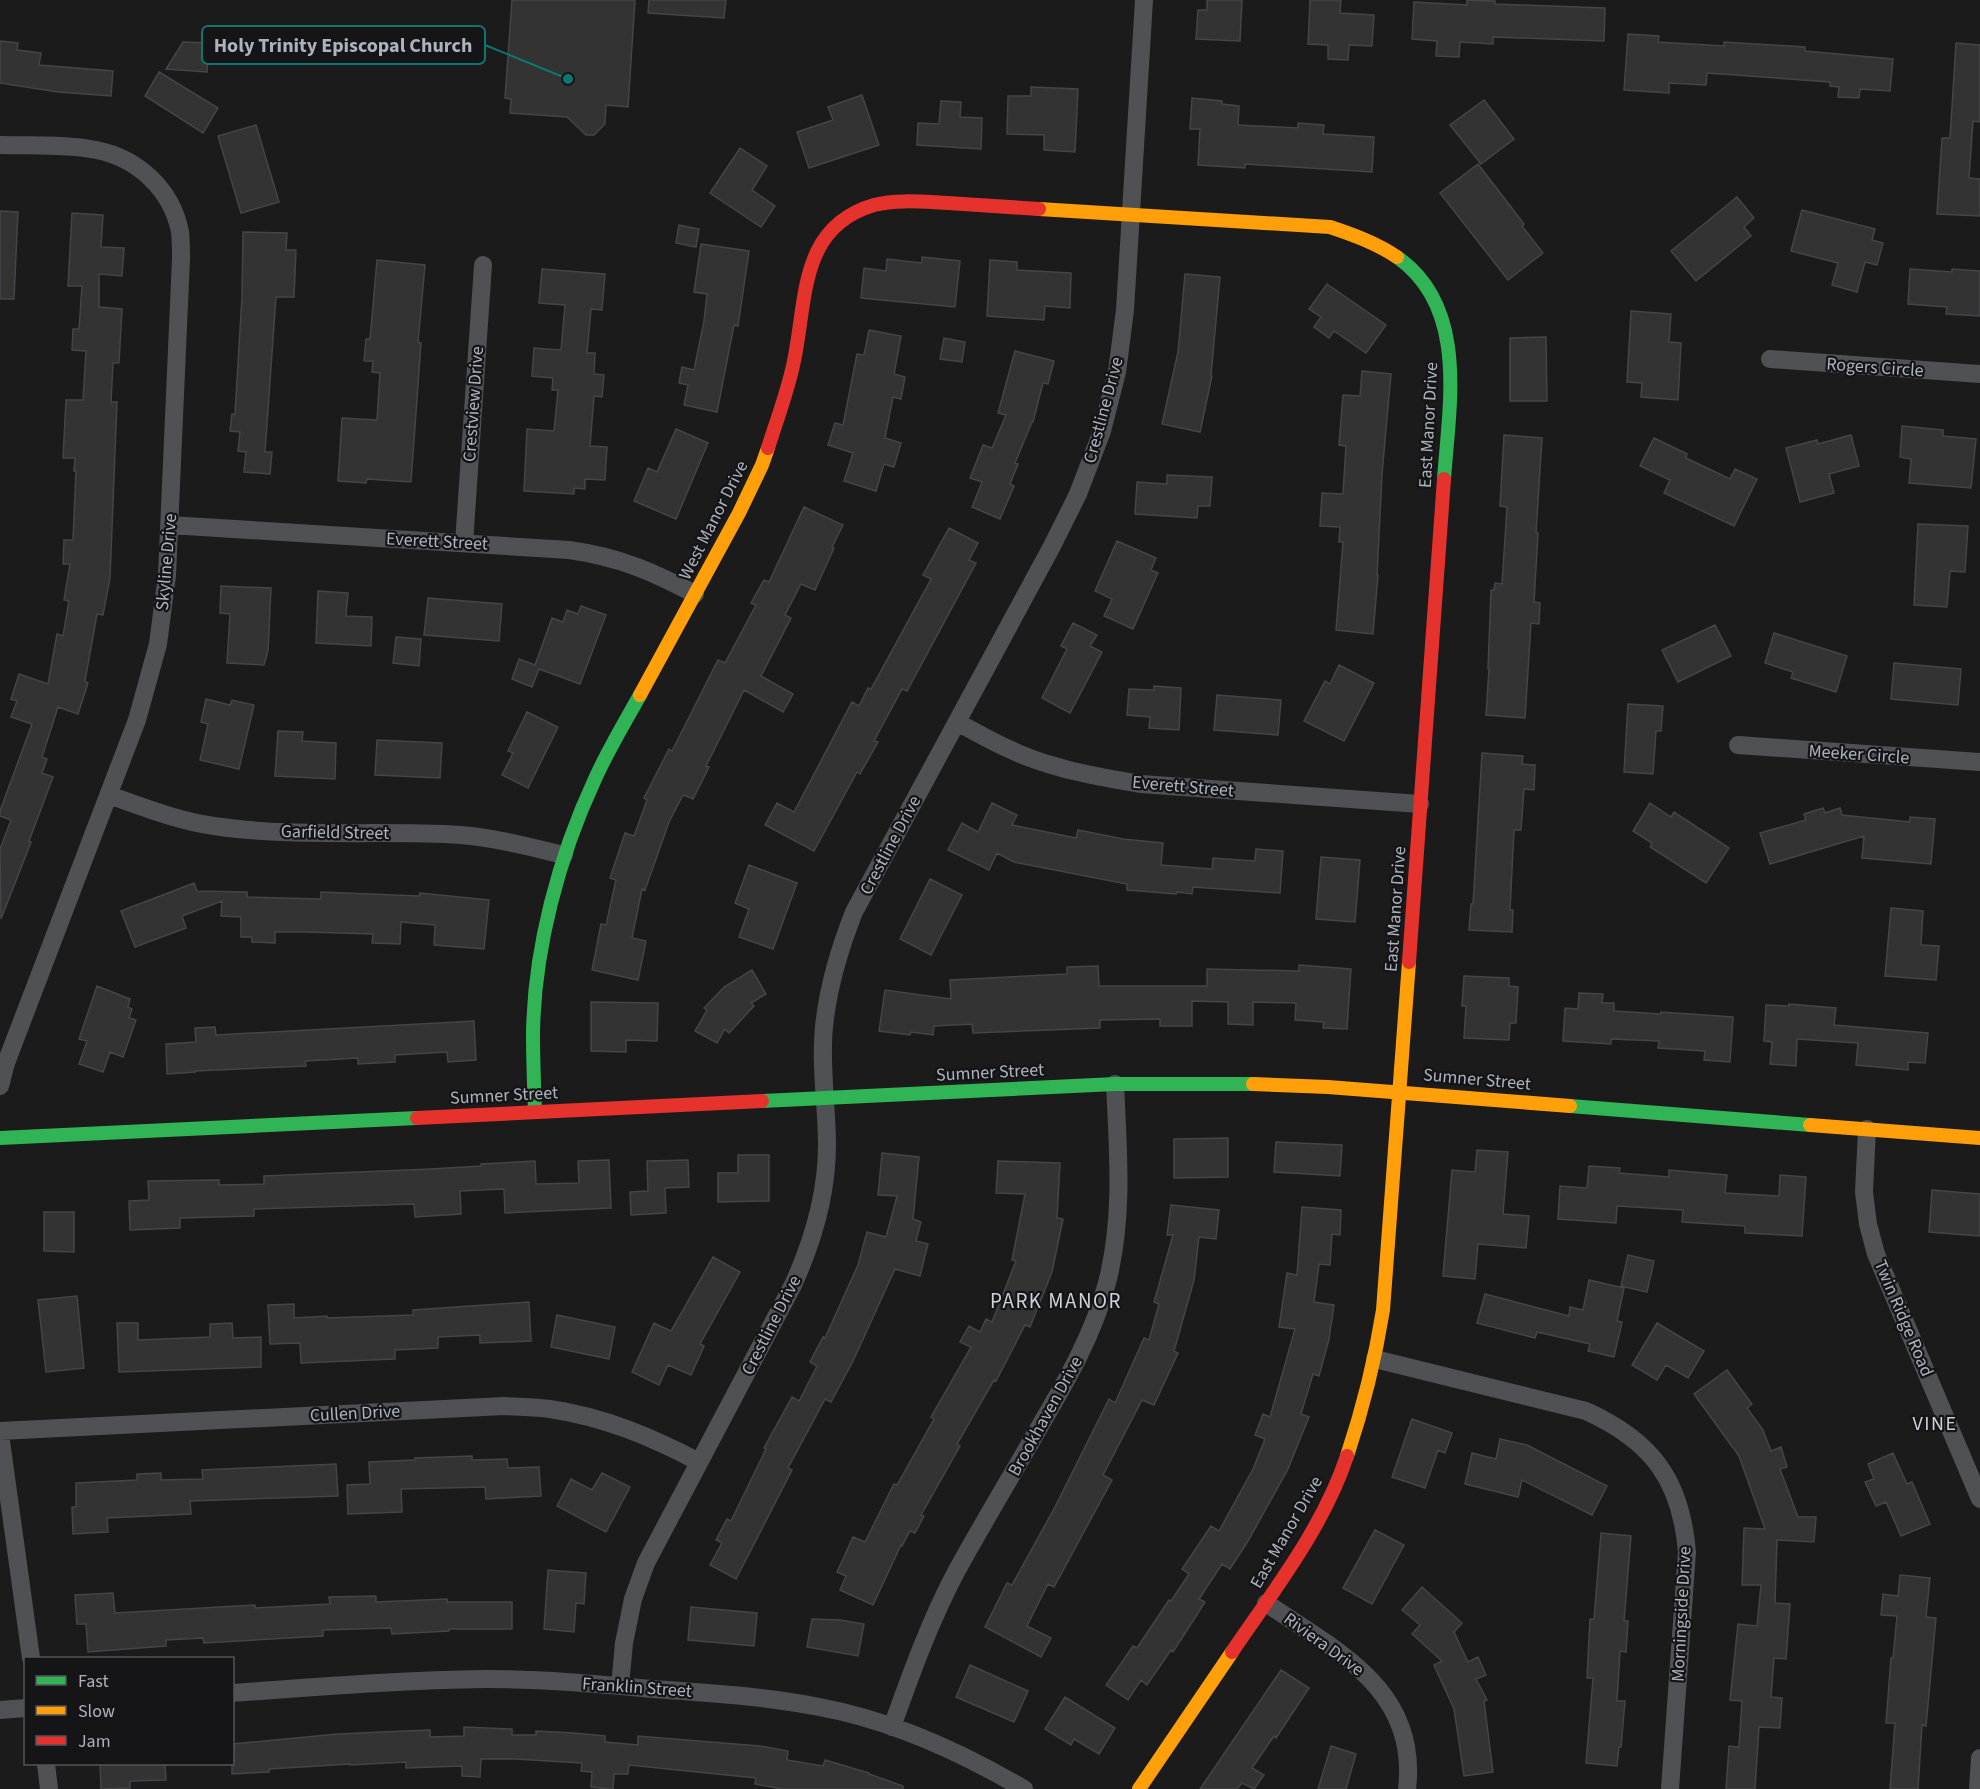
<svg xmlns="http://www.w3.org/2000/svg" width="1980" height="1789" viewBox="0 0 1980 1789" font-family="'Source Sans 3',sans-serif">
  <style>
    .building { fill: #333334; stroke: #444548; stroke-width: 1.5 }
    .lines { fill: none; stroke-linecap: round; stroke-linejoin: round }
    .street { stroke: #4f5155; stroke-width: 18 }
    .fast { stroke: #30b455; stroke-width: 14 }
    .slow { stroke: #ff9f0a; stroke-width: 14 }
    .jam { stroke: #e5322d; stroke-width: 14 }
    .labels { text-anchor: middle; stroke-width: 4.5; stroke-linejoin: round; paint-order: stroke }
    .street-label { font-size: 18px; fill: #acb3bd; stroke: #151518 }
    .neighbourhood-label { font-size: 20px; letter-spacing: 1.5px; fill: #cdd2d8; stroke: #151518 }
    .quarter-label { font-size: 21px; letter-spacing: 1.5px; fill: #cdd2d8; stroke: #151518 }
    .leader { fill: none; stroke: #0f766e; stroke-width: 2 }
    .callout-dot { fill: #0f766e; stroke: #151518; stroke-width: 2 }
    .callout { fill: #151518; stroke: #0f766e; stroke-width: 2 }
    .callout-label { font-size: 20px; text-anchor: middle; font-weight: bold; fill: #acb3bd }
  </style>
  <rect width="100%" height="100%" fill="#1b1b1c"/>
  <path class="building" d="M512,0h123l-7,107 -22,-2 -1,19 -11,11h-8l-19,-18 -57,-4 1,-14 -6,-1z
    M649,0h77l-2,18 -76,-5z
    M1207,0h35l-2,41 -44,-2 2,-29h9z
    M1310,0h31l-1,13 34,2 -2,31 -23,-1 -1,15 -20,-1v-14l-20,-1z
    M1467,0l28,1v3l110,4 -1,33 -111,-4v7l-33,-2 -1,15 -23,-1 1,-15 -25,-2 2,-37 53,3z
    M1628,34l31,2 -1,6 66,4v-4l81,5v4l88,8 -3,32 -30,-2 -1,9 -21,-1 1,-10 -9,-1v-4l-123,-9 -1,12 -37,-2v10l-45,-3z
    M0,41l18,2 -1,7 24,3 -2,12 74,6 -2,25 -53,-4 -58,-9z
    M183,42l26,1 -2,29 -41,-3z
    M1956,43l24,2v77l-7,-1 -4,57 11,1v37l-43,-2 5,-76h8z
    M159,72l59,36 -15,25 -58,-37z
    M1031,87l47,2 -3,63 -31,-2v-15l-37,-1 1,-38h23z
    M862,95l17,50 -70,23 -12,-36 36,-12 -5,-13z
    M1192,98l30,3v3l17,2 -1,19 60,3v-5l26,2 -1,9 51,3 -2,35 -127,-8v4l-47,-3 2,-36h-10z
    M1484,100l30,39 -33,25 -31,-39z
    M941,101l20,1 -1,15 22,1 -1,31 -64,-4 1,-22 21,1z
    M256,125l23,77 -38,11 -23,-77z
    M740,148l27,18 -15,24 23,16 -14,21 -51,-34z
    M1478,164l46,60 -2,2 21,27 -35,27 -68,-87z
    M1737,197l17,21 -10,9 7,9 -55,45 -25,-30z
    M1802,210l73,19 -3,11 11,3 -6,22 -12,-3 -8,30 -25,-7 6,-22 -47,-12z
    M0,211l18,1 -4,87h-14z
    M72,213l31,2 -2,32 23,1 -2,28 -23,-2v33l23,2 -3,54h-6l-2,39h6l-7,176 -7,37 -6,-1 -12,67 3,2 -10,31 -20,-7 -16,50 5,2 -5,14 11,4 -24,64 2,1 -30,77 -1,-70 11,-29 -11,-4v-5l32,-87 -21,-7 6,-16 -6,-2 8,-25 29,10 9,-50 6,2 6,-35 -5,-1 6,-36h-7l1,-24h9l3,-69h-2l1,-13h-12l3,-58h17l3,-49 -14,-1 1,-21h6l3,-43h-14z
    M679,225l20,4 -3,18 -20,-4z
    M243,232l44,1 -1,17h10l-2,47h-18l-11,155h7l-2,22 -26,-2 2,-20 -8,-1 2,-19 -10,-1 2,-17h3l7,-118z
    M701,244l48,7 -11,75 -4,-1 -17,87 -33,-7 4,-20 -9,-2 3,-16 12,3 10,-49 3,-27 -13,-2z
    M922,257l38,4 -5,46 -94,-9 3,-30 22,3 1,-12 35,4z
    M377,260l48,5 -7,77 3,1 -10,139 -44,-3 -1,4 -28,-2 4,-63 35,2 3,-47 -8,-1 1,-11h-9l2,-22h4z
    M990,260l27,2v8l54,3 -1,35 -25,-2 -1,14 -57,-4z
    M542,269l63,5 -3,36 -11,-1 -4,44h8l-1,21 10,1 -2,22 -8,-1 -4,50 17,1 -2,33 -20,-1v10l-11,-1v6l-50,-3 3,-62 27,2 4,-41h-6l1,-12 -21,-2 2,-28 27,2 4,-45 -26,-2z
    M1910,269l42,3v-3l28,2v45l-34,-2 1,-7 -39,-3z
    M1185,274l35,3 -9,98 1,1 -12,56 -38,-8 16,-72z
    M1327,284l59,41 -20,28 -32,-22 -5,7 -15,-11 7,-10 -12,-8z
    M1631,311l40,3 -2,28 12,1 -3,57 -37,-3 1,-14 -15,-1z
    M869,330l32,6 -7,38 11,3 -4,22 -8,-2 -8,41 16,5 -7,24 -10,-3 -8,27 -32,-10 9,-28 -25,-8 7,-22 8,2 14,-71 7,1z
    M1546,337l1,64h-37v-63z
    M944,338l21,4 -3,20 -22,-3z
    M1015,351l39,10 -6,23 -5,-1 -10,39h-1l-17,41 3,1 -8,20 4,2 -14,33 -28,-12 10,-25 -12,-4 13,-33 9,3 14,-33 -8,-2z
    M1362,371l29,3 -9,100 -5,101h1l-5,59 -37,-4 7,-88h-4l1,-15 -20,-1 2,-33 21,1 3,-48 -7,-1 4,-50 17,1z
    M1902,426l41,4v6l33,3 -5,49 -62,-5 2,-24 -11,-2z
    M676,429l32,14 -32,76 -42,-18 14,-33 9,4z
    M1504,435l38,3 -6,95h2l-4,69 6,1 -1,21 -8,-1 -6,95 -39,-3 3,-46h-1l3,-79h3l1,-7 7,1 5,-77 -7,-1z
    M1851,435l8,31 -30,8 5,19 -34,9 -14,-54 31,-8 1,4z
    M1654,438l33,16 -1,4 44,21 5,-10 22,10 -23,47 -70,-33 6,-13 -30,-14z
    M1167,475l45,2 -2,29h-12l-1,12 -62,-4 2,-32 30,2z
    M804,507l39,18 -11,22 2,1 -19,42 -14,-6 -16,31 6,3 -30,58 32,18 -10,18 -39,-22 -38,76 3,1 -16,32 -10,-4 -14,27 -24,68 -3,-1 -10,49 14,3 -8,39 -46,-10 9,-46 5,1 10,-45 -6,-2 15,-45 9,3 13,-36 -3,-2 25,-49 3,2 46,-91 7,3 31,-58 -5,-2 13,-23 5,2z
    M1918,524l50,2 -3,46 -15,-1 -3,36 -33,-2z
    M949,528l29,15 -9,17 7,3 -69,128 -5,-2 -28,52 4,1 -18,32 -3,-2 -43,79 -49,-26 12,-22 17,9 58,-110 7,4 9,-18 3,1 60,-110 -8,-4z
    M1117,541l39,17 -5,12 7,3 -25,56 -29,-13 8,-17 -17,-8z
    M221,586l50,2 -3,63 -4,14 -37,-2 3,-49 -10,-1z
    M318,591l30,2 -2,23 26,1 -1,29 -55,-3z
    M428,598l74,6 -3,37 -75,-6z
    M581,606l25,9 -26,69 -41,-15 -7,18 -20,-8 7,-20 16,6 17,-47 11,4 4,-12 11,4z
    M1073,623l24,12 -7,11 12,6 -32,61 -28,-15 25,-49 -6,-3z
    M1715,625l16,31 -53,26 -16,-32z
    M1774,633l73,23 -11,36 -45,-14 2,-6 -28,-9z
    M396,637l25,2 -2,27 -26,-3z
    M1894,663l67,6 -3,36 -67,-6z
    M1339,665l35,18 -30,58 -40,-20 21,-40 5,3z
    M1154,686l27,2 -2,42 -30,-2 1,-11 -23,-2 2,-26 25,1z
    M1217,695l64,5 -3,35 -64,-5z
    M206,699l24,6 2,-5 22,5 -15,64 -39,-9 8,-36 -7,-2z
    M1628,704l35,2 -2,25h-5l-3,43 -29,-2z
    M527,712l31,15 -30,61 -26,-13 11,-22 -5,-2z
    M278,731l25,1 -1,9 34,2 -1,36 -60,-3z
    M377,740l65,3 -2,35 -65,-3z
    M1482,753l41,3 -1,8 13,1 -1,25 -10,-1 -3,41h-7l-4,80h3l-1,22 -43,-2 2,-26h2z
    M992,803l25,12 -5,10 64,13 2,-8 45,9 40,4 -2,22 51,4 1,-11 42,3 1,-12 27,2 -3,42 -87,-6 -1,7 -15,-2 -1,2 -49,-4v-6l-113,-22 -17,-9 -8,17 -41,-20 14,-27 16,9z
    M1650,803l21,14 3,-5 55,36 -23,35 -56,-36 2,-4 -19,-12z
    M1823,808l2,5 15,-5 2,7 68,7v-5l25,2 -4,45 -69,-6 2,-22 -94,28 -10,-31 46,-13 -2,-6z
    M1321,857l39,3 -5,62 -39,-3z
    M749,865l48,18 -24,66 -34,-12 10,-28 -14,-6z
    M930,879l32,16 -31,60 -31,-16z
    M194,883l3,8 50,1v5l74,2v-7l98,4 1,-3 69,7 -5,49 -50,-4 1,-20 -34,-3 -1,22 -28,-1 1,-9 -68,-2h-30v11l-23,-1v-5h-11v-20l-20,-1 1,-15 -40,15 4,12 -51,19 -14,-36z
    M1891,908l32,3 -2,34 18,1 -3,34 -51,-4z
    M1299,965l52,4 -4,60 -24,-1 1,-6 -29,-2 1,-17 -43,-1v23l-25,-1v-22l-36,-1v25h-32v-7l-60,1v8l-127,5 -1,-9 -38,2 -1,9 -22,-3 -1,3 -31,-4 6,-41 66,9 -1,-19 117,-6v-7l31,-1 1,20h108v-17l92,2z
    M752,970l14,24 -15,9 3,3 -25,27 -4,-4 -8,14 -22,-12 12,-21 -3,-2 20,-21z
    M1464,976l45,2v8l9,1 -2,36h-6l-1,17 -45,-2 2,-32h-4z
    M97,986l33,13 -2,8 4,2 -3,9 7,2 -13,37 -13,-5 -7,20 -24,-8 8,-23 -8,-2z
    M1579,993l24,1 -1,9h12v8l47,3v-2l72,5 -3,45 -26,-2 1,-9 -47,-3 1,-7 -48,-2v5l-48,-3 2,-33 13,1z
    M591,1002l67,1 -1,38 -31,-1v12l-35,-1z
    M1789,1004l47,4 -2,17 94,8 -3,30 -17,-1v8l-52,-5 2,-22 -61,-4 -1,27 -26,-2 2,-22 -8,-1 2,-36 23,1z
    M474,1021l2,39 -28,2 -1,-10 -52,3v7l-37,2v-6l-53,3 1,5 -111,5v1l-28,2 -1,-30 30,-2 -1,-14 20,-1 1,8z
    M1228,1138v39l-54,1v-39z
    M1276,1142l66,3 -2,31 -66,-4z
    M1477,1150l31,2 -5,62 26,2 -3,32 -48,-4 -3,35 -32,-3 9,-106 23,2z
    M882,1153l37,4 -6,62 8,3 -5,19 12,3 -8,32 -25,-7 -42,92 -22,41 -6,-3 -37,69 4,2 -56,109 -26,-14 12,-22 -6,-3 11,-21 4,2 35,-72 -2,-1 28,-51 7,4 18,-35 -7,-4 13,-25 2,1 33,-73 9,-33 19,5 11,-41 -19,-1z
    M738,1155h31v46l-51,1v-29h20z
    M609,1160l2,48 -106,5 -1,-24 -44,2 1,23 -46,3 -1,-13 -160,5v7l-74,2v10l-50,2 -1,-29 20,-1 -1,-19 71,-1v5l45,-1v-8l167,-7 50,-3v-2l54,-3 1,23 43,-1 -1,-22z
    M688,1160l1,27 -24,1 1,25 -35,2 -1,-23 18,-1 -1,-30z
    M998,1161l62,2 -3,55 6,1 -11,53 -22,55 -5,-2 -29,56 -2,-1 -37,64 3,2 -39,69 3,1 -9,17 -5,-2 -8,15 -1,-1 -28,60 -33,-15 6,-14 -9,-4 16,-35 12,5 29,-58 3,1 37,-66 -3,-2 40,-70 -11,-5 9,-16 11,6 6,-13 6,3 24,-61 -4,-1 13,-66 -29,-1z
    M1589,1166l31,2 -1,5 50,4v-7l58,5 -2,18 54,3 1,-21 26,2 -4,59 -57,-3v-7l-63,-4 1,-12 -66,-4 -1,17 -58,-4 2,-33 27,2z
    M1932,1190l48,4v42l-51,-4z
    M1171,1205l48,5 -3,29 -17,-2 -5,43 -20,71 4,2 -24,52 -12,-5 -39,75 9,5 -58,107 -6,-3 -21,42 24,12 -10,19 -56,-30 22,-44 5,2 43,-78 54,-108 6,4 29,-65 5,2 10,-36 -5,-2 19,-67h-6z
    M1302,1207l39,3 -1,25 -8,-1 -2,31 -11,-1 -5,38 20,3 -5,34 -10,37 -6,-2 -12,40 8,3 -21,52 -40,72 -18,28 -8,-5 -23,35 6,3 -32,50 -2,-2 -24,35 -6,-5 -13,20 -22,-15 27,-39 4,2 32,-48 2,1 18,-27 -7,-5 29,-43 8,5 34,-62 12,-30 -10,-4 8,-21 7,3 25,-88 -16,-2 8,-54 10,2z
    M44,1212h30v40l-30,-1z
    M1628,1255l26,6 -7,31 -26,-6z
    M713,1257l27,15 -40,72 4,2 -13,29 -23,-10 -9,20 -27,-13 22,-49 17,8z
    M1589,1280l35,8 -7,33 5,1 -8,35 -26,-6 2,-7 -53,-12 -2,6 -58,-15 8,-29 84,22 1,-9 13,3z
    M77,1296l7,72 -38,4 -8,-72z
    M529,1302l2,39 -51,2v-8l-42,2v11l-43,2v9l-94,4 -1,-20 -30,1 -2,-39 26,-1v14l33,-2v2l86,-3v-5z
    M557,1315l58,12 -6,32 -58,-12z
    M117,1323h21v17l72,-3v-13l22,-1 1,15 28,-1v30l-142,5z
    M1657,1323l47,28 -16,27 -22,-13 -9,15 -25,-15z
    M1727,1370l25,34 -5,4 16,22 8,21 10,-4 6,20 -7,2 18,48h18l-2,25 -37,-2 -2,63 15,1 -4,55 -12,-1 -3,39 11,1 -2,30 -21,-1 -4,62h-29l3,-43 10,1 3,-46 -12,-1 8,-76 19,2 4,-41h-19l2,-57 21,1 -26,-73 -45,-62z
    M1412,1419l40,14 -7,20 -7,-3 -13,38 -33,-11z
    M1500,1439l27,6 80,41 -15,29 -70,-35 -4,17 -53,-13 7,-31 24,6z
    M1893,1453l14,31 5,-2 18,42 -29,12 -15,-34 -10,4 -11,-24 9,-3 -6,-15z
    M472,1456v4l35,-1 1,9 31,-1 2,29 -55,3 -1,-12 -84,2 1,23 -54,2 -1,-29 23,-1 -1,-22 46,-2v-2z
    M336,1464l2,32 -148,5 1,13 -84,4 1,14 -35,2 -1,-27h4v-24l61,-3v-6l24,-1v7l42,-1 -1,-9z
    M602,1473l28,14 -24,45 -49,-26 14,-27 21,11z
    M1375,1530l29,15 -32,59 -29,-16z
    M1601,1533l30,3 -7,85h4l-2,31 -6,-1 -3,50h8l-4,46h-2l-2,19 -31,-3 7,-85h-6l3,-59h4z
    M548,1570l38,3 -2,31 -8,-1 -2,29 -30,-3z
    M1900,1575l30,3 -4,39 10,1 -10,108 -4,-1 -4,64h-28l5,-66h-9l5,-65h2l4,-42 -16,-1 2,-21 15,2z
    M1422,1587l40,36 -8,9 14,30 10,-5 8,18 -10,4 11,21 -3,1 9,71 -29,4 -10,-67 -20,-44 8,-4 -30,-27 8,-9 -18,-15z
    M113,1593l2,20 140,-8v3l75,-4 -1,-7 47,-1v6l71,-3v3h65v27h-63v2l-57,3 -1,-6 -68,2v6l-119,7 -1,-5 -37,2v6l-78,6 -2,-28h-9l-2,-29z
    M691,1607l66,6 -3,33 -66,-6z
    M812,1619l28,1 24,4 -6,32 -51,-9z
    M970,1665l58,26 -14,31 -58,-25z
    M1281,1670l28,18 -33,50 -2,-2 -22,32 12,7 -10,14 -12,-6 -5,6h-37z
    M1065,1697l50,31 -16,26 -25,-15 -3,6 -26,-16z
    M464,1727l48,2v6h24v-4l38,2 31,3v6l33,3v-9l122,10 28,5 -1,9 36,6 2,-6 44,13v1l34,12v3h-121l-27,-5 1,-6 -127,-13 -1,9h-14l-1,15h-4l-18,-2 1,-15 -11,-1 1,-8 -67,-4h-34l-1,18 -18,-1v-10l-56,2v-6l-56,3v-1l-81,5v3l-37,2v-30l106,-10 67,-3 25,-1v7l34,-1z
    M1331,1746l25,8 -10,35h-28z
    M100,1764h65l1,16 -36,1v7l-29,1z"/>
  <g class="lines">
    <path class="street" d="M0,145c32,1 65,-1 96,5 42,8 76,40 84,82 1,9 1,18 1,27l-14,316 -9,69 -21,76 -131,343 -6,23
      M1770,359l210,15
      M170,525l399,25c50,7 82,21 126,44
      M464,543l19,-278
      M957,722c31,17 63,35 98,44 28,9 57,13 86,18l279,20
      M1738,745l242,17
      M109,795c34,12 69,26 105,31 81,12 165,4 247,9 35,3 69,12 103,20
      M1867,1129l-3,63 4,32 8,30 104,245
      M1375,1359l211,52c66,30 95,69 101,141l-17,237
      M0,1431l504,-25c15,1 31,1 46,3 54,8 102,28 149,53
      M0,1434l31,224
      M1266,1603c70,48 153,86 141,186
      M620,1686l4,-43 9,-44 13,-36 147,-278c20,-44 34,-91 34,-140 0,-39 -7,-79 -3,-118 4,-41 15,-77 30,-115l197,-364 27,-54 24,-63 15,-59 8,-62 19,-310
      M232,1693c85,-6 169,-13 254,-14 55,0 111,5 167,10 56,4 111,7 166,18 72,13 142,45 205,82
      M0,1710l26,-2
      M892,1727c19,-53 38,-106 64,-155 27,-49 56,-97 84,-146 27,-46 53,-91 67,-143 17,-66 11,-132 8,-199
      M46,1764l3,25
      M1978,1789l2,-31"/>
    <path class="fast" d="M1397,257c72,50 52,149 47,222
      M762,1101l353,-17h138
      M1570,1106l240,19
      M535,1112c-1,-26 -2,-52 -2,-78 1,-85 26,-178 62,-255 13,-29 30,-57 45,-84
      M0,1138l417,-20"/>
    <path class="slow" d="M1039,209l291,18c24,8 46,16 67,30
      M640,695l99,-182 23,-48 6,-17
      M1253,1084l75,3 242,19
      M1810,1125l170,13
      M1347,1456c16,-48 28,-96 36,-146l26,-348
      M1139,1789l93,-137"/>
    <path class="jam" d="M768,448c9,-29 20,-57 26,-87 13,-62 5,-134 80,-156 24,-6 50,-3 74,-2 30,2 61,4 91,6
      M1409,962l35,-483
      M417,1118l345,-17
      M1232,1652c42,-62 91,-124 115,-196"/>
  </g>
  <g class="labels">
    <g class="street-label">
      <text transform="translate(1875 367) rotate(4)" y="6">Rogers Circle</text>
      <text transform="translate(473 404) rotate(-86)" y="6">Crestview Drive</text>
      <text transform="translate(1103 410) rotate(-75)" y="6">Crestline Drive</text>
      <text transform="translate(1428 425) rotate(-87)" y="6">East Manor Drive</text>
      <text transform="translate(713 520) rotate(-63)" y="6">West Manor Drive</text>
      <text transform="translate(437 541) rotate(3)" y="6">Everett Street</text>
      <text transform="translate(166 562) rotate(-85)" y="6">Skyline Drive</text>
      <text transform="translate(1859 754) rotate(4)" y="6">Meeker Circle</text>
      <text transform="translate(1183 786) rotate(5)" y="6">Everett Street</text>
      <text transform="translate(335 832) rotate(1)" y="6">Garfield Street</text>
      <text transform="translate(890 845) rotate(-62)" y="6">Crestline Drive</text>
      <text transform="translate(1395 909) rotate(-86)" y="6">East Manor Drive</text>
      <text transform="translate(990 1072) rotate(-3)" y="6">Sumner Street</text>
      <text transform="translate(1477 1079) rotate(5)" y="6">Sumner Street</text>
      <text transform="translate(504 1095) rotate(-3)" y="6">Sumner Street</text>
      <text transform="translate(1904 1318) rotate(67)" y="6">Twin Ridge Road</text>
      <text transform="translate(771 1325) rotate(-63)" y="6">Crestline Drive</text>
      <text transform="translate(355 1413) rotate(-3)" y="6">Cullen Drive</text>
      <text transform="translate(1045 1416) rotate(-61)" y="6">Brookhaven Drive</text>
      <text transform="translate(1286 1532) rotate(-60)" y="6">East Manor Drive</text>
      <text transform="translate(1681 1614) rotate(-87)" y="6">Morningside Drive</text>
      <text transform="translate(1324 1644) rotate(36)" y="6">Riviera Drive</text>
      <text transform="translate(637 1687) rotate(4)" y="6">Franklin Street</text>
    </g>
    <g class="neighbourhood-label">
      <text x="1935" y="1430">VINE</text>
    </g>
    <g class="quarter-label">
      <text x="1056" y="1308">PARK MANOR</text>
    </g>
  </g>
  <path class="leader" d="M568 79L485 45"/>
  <circle class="callout-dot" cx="568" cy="79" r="6"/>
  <rect class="callout" x="202" y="26" width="283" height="38" rx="6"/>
  <g class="callout-label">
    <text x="343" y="52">Holy Trinity Episcopal Church</text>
  </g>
  <rect x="24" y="1657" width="210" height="108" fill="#151518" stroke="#51545a" stroke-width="1.5"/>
  <rect x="36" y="1676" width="30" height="9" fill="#30b455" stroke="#51545a" stroke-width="1.5"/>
  <text x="78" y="1687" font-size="18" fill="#acb3bd">Fast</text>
  <rect x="36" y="1706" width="30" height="9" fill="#ff9f0a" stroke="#51545a" stroke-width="1.5"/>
  <text x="78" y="1717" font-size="18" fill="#acb3bd">Slow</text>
  <rect x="36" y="1736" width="30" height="9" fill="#e5322d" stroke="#51545a" stroke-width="1.5"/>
  <text x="78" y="1747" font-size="18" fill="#acb3bd">Jam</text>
</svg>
